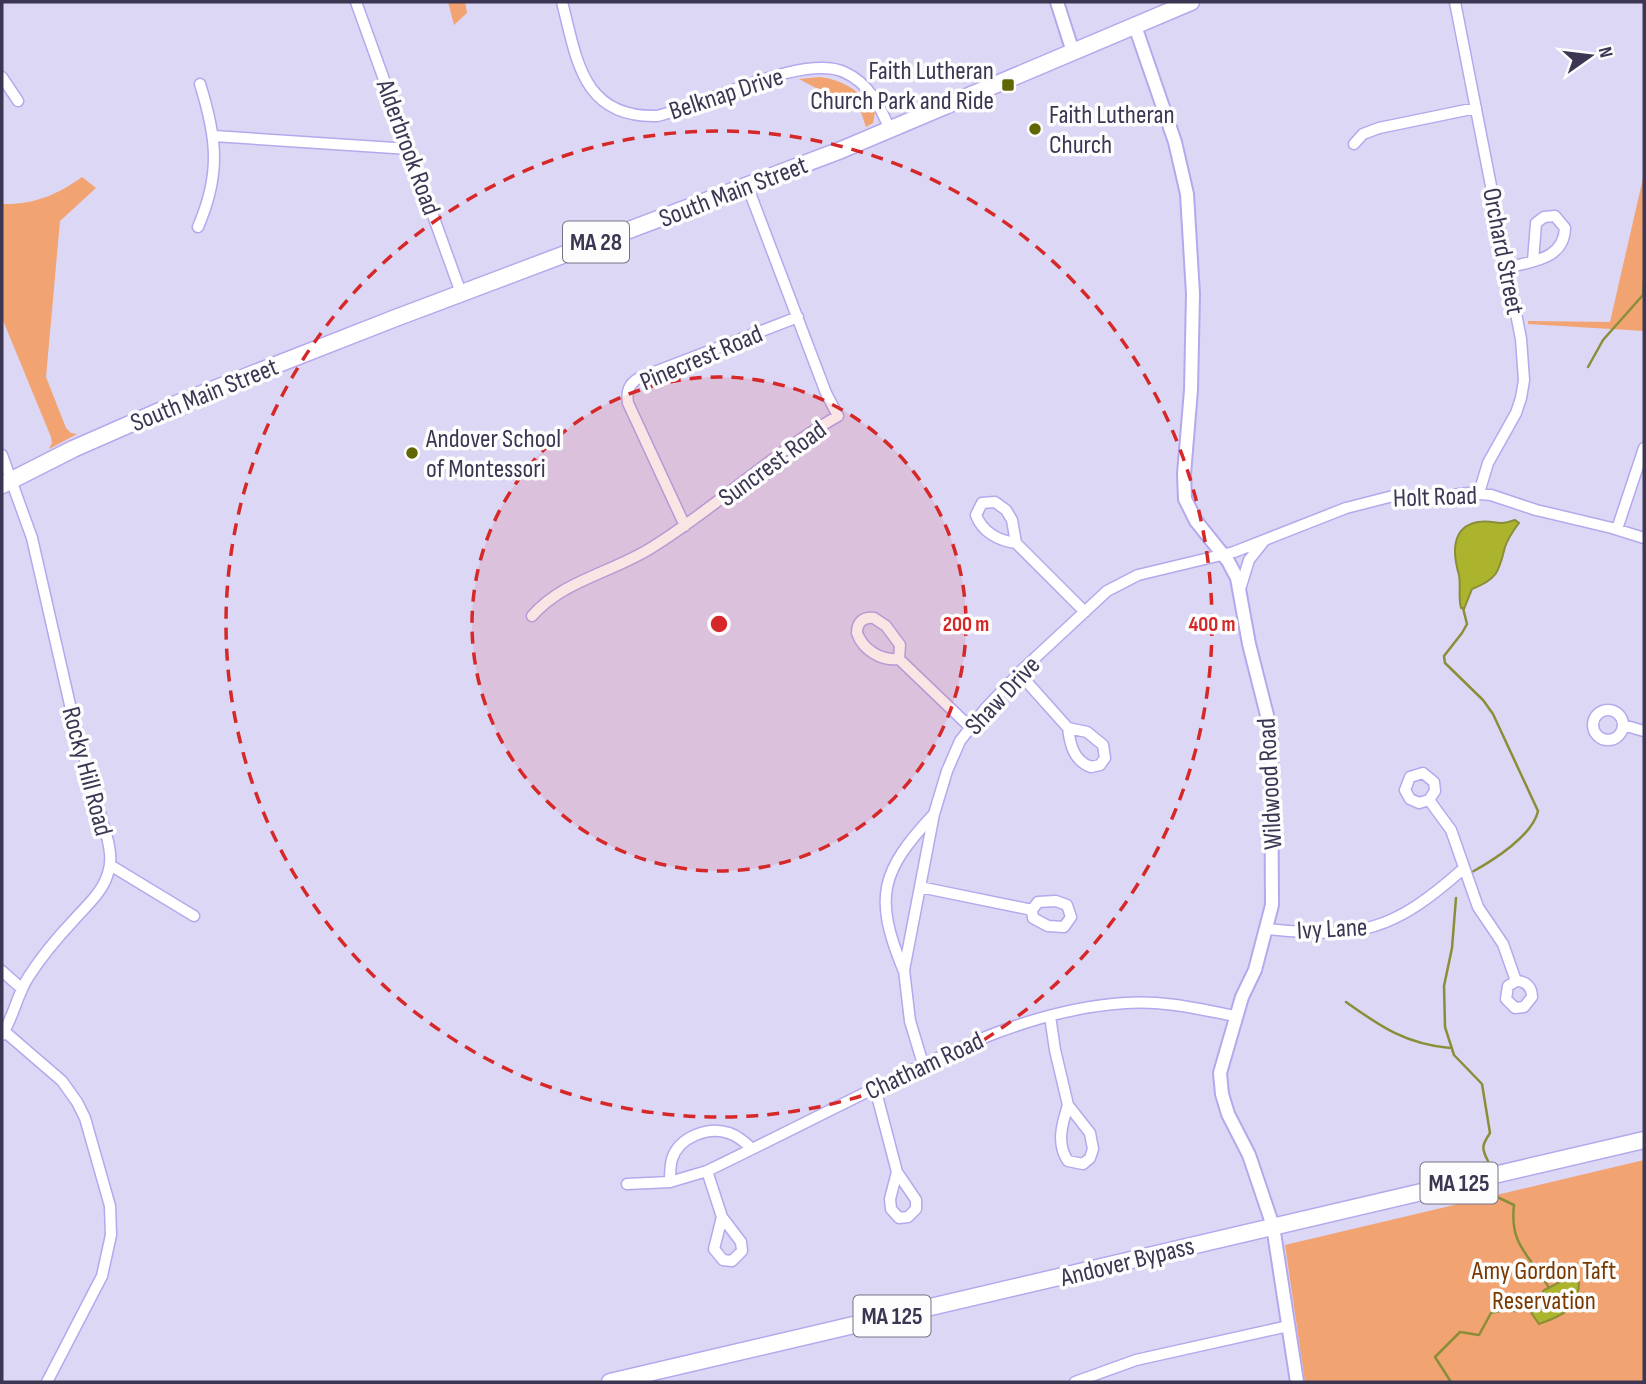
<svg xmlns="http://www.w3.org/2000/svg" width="1646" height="1384" viewBox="0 0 1646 1384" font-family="'Sofia Sans Condensed',sans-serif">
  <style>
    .green { fill: #f1a371 }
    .water { fill: #acb42d; stroke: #8a8e38; stroke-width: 2 }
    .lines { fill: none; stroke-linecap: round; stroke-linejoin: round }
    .stream { stroke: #8a8e38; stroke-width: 2.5 }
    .minor-casing { stroke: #b6a8ed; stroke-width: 13 }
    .tertiary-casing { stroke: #b6a8ed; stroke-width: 16 }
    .primary-casing { stroke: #b6a8ed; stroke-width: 19 }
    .minor { stroke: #fff; stroke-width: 10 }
    .tertiary { stroke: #fff; stroke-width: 12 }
    .primary { stroke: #fff; stroke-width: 16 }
    .ring { fill: none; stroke: #d62828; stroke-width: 3.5; stroke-dasharray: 12 9 }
    .poi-dot { fill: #606603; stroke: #fdfdfd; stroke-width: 2.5 }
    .labels { text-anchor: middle; stroke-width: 7; stroke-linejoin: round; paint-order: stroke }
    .shield { fill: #fdfdfd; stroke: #767286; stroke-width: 2 }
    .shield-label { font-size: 24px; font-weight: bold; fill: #3c3653 }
    .poi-label { font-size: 26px; fill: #3c3653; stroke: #fdfdfd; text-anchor: start }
    .street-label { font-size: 26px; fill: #3c3653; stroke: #fdfdfd }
    .park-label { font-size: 26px; fill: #7a3900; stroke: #fdfdfd }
    .centre { fill: #d62828; stroke: #fdfdfd; stroke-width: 3.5 }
    .ring-label { font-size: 21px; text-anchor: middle; font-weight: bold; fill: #d62828; stroke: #fdfdfd; stroke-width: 7; stroke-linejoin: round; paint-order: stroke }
  </style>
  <rect width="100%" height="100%" fill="#dcd7f4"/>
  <path class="green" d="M448,2h17l2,11 -13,12z
    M820,77c24,3 42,15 55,36l-2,10 -7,4 -5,-15 -62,-33z
    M1644,174v157l-116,-7v-3l82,1z
    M82,177l14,11 -36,33 -14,156 20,51 5,5 6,1 -28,15 3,-6 -1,-6 -49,-119v-114c31,1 55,-9 80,-27z
    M1644,1160v222h-339l-20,-137z"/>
  <path class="water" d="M1515,520l4,3c-6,8 -11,15 -14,24 -6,24 -7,32 -33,42l-8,20 -3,-1c-3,-11 0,-22 -2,-33 -6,-20 -9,-48 19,-53 17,-3 18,5 37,-2z
    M1564,1280l15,2c0,27 -17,34 -40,42l-9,-13 14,-21z"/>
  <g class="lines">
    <path class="stream" d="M1588,367l15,-27 40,-45 1,-15
      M1463,608l4,16 -5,9 -18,23 1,7 38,37 10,14 45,97c-5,24 -44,49 -66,61
      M1456,898l-4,50 -8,38 1,41 9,28 28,29 8,49c-8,12 -9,15 -2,28
      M1346,1002c35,25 60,42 104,46
      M1495,1191v5l19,9c-5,41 17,51 35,83
      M1451,1382l-16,-25 25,-25 19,3 12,-22 13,-3 13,1 20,-10"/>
    <g class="minor-casing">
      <path id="minor" d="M356,2l105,291
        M562,2c15,58 20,116 95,114 46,-10 145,-63 187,-44 25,11 36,34 46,58
        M1455,2l66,337 3,41 -3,18 -5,15 -28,50 -9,30
        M2,77l16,24
        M214,136l195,13
        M1354,144l9,-10 16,-6 97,-20
        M198,227c23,-53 19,-89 2,-143
        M1507,268c24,-7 57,-8 58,-40l-10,-12 -11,1 -8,6 -3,38
        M2,455l30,83 41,180 35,123c2,10 4,21 0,32 -5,19 -22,33 -35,48 -16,17 -31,35 -44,55 -12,18 -15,40 -27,59
        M685,526l-57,-123c-2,-12 1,-19 11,-25l159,-61
        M1617,529l27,-81
        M1016,543c-17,-2 -34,-11 -40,-28l6,-12 13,-1 11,8 6,10 4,23 69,69
        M1241,586l8,-26 15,-19
        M532,616c32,-36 79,-43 119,-68 65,-40 120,-94 187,-132l-12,-23 -79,-208
        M899,659l1,-14 -14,-19 -12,-8c-11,-1 -17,4 -17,15 6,17 24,28 42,26l71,68
        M1019,673l49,55 19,4 16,13 2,13 -5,7 -9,2c-17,-6 -21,-22 -23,-39
        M1593 725a15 15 0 1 1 30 0a15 15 0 1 1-30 0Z
        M1623,725l21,6
        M1429,800l-10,3 -9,-4 -5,-9 5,-13 13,-4 11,9 1,9 -6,9 22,30 27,77 25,37 13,37 -8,5 -2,13 9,9 9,-1 8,-10c0,-10 -6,-16 -16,-16
        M110,865l84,51
        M920,887l112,23 1,8 15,8 16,1 7,-10 -4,-12 -11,-4 -18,1 -6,8
        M1267,929c93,10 125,3 196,-60
        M903,969c-30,-73 -22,-98 31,-155
        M2,971l19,17
        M1050,1016l5,34 13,55 22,28 3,16 -3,9 -7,6 -15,-3c-12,-17 -6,-37 0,-56
        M4,1031l58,50 15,21 8,16 25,88 1,29 -9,41 -55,106
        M923,1064l-13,-43 -6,-51 30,-156 13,-43 13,-30 25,-32 37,-39 85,-79 31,-16 96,-23 112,-44 47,-12 32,2 44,-5 22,2 45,15 76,18 32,10
        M875,1088l22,84 19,28v9l-8,8 -9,1 -8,-9 -1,-10 7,-27
        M707,1171l15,46 19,25 1,9 -10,10 -9,-1 -9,-11 8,-32
        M670,1182c0,-7 0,-16 2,-23 7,-22 36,-33 57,-26 9,3 16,9 23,16
        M627,1184l43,-2 37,-11c58,-28 115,-57 172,-85 79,-39 157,-77 246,-83 37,-3 74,6 110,13
        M1075,1382l61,-22 152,-34"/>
    </g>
    <g class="tertiary-casing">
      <path id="tertiary" d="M1057,2l16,50
        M1135,26l40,116 12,52 6,100 -2,96 -7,84 1,25 11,22 32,40 9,17 12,66 22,87 1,174 -17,65 -13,27 -22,76 2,21 6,20 21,41 24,71 24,156"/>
    </g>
    <g class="primary-casing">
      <path id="primary" d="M2,485l71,-36 98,-43 222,-87 448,-169 350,-148
        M610,1382l1034,-242"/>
    </g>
    <use href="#minor" class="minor"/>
    <use href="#tertiary" class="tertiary"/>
    <use href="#primary" class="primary"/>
  </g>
  <circle cx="719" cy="624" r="247" fill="#d62828" fill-opacity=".12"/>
  <g class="ring">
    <circle cx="719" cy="624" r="247"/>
    <circle cx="719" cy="624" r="493"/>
  </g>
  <g class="poi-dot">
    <rect x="1001" y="78" width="14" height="14" rx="3.5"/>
    <circle cx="1035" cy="129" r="7"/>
    <circle cx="412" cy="453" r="7"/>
  </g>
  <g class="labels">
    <g class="shield">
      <rect x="563" y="221.5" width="66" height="41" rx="5"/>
      <rect x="1420.5" y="1162.5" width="77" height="41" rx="5"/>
      <rect x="853.5" y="1295.5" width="77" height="41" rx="5"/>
    </g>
    <g class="shield-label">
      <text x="596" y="250">MA 28</text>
      <text x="1459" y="1191">MA 125</text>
      <text x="892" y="1324">MA 125</text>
    </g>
    <g class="poi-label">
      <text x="994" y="79" text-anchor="end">Faith Lutheran<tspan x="994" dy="30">Church Park and Ride</tspan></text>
      <text x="1049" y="123">Faith Lutheran<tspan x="1049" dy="30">Church</tspan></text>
      <text x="426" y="447">Andover School<tspan x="426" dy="30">of Montessori</tspan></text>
    </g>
    <g class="street-label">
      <text transform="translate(726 93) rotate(-18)" y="9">Belknap Drive</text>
      <text transform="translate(409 147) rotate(70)" y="9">Alderbrook Road</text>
      <text transform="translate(733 191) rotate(-21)" y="9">South Main Street</text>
      <text transform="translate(1504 251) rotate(79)" y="9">Orchard Street</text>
      <text transform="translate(701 357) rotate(-23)" y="9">Pinecrest Road</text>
      <text transform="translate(204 394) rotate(-22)" y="9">South Main Street</text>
      <text transform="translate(772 463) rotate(-36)" y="9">Suncrest Road</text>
      <text transform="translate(1435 496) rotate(-2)" y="9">Holt Road</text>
      <text transform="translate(1002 695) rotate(-47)" y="9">Shaw Drive</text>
      <text transform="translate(88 771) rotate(75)" y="9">Rocky Hill Road</text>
      <text transform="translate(1269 784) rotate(-93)" y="9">Wildwood Road</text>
      <text transform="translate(1332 928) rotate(-3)" y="9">Ivy Lane</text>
      <text transform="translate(924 1065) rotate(-25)" y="9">Chatham Road</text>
      <text transform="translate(1127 1261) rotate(-14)" y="9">Andover Bypass</text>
    </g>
    <g class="park-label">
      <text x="1544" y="1279">Amy Gordon Taft<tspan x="1544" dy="30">Reservation</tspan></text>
    </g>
  </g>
  <circle cx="719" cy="624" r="10" class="centre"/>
  <g class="ring-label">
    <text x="966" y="631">200 m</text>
    <text x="1212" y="631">400 m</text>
  </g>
  <rect width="1646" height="1384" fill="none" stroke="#3c3653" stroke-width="7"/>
  <g transform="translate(1590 56) rotate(76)" stroke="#fdfdfd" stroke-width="5" paint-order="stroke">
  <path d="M0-5L12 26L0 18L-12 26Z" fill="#3c3653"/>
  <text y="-10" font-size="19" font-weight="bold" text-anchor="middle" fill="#3c3653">N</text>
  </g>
</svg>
